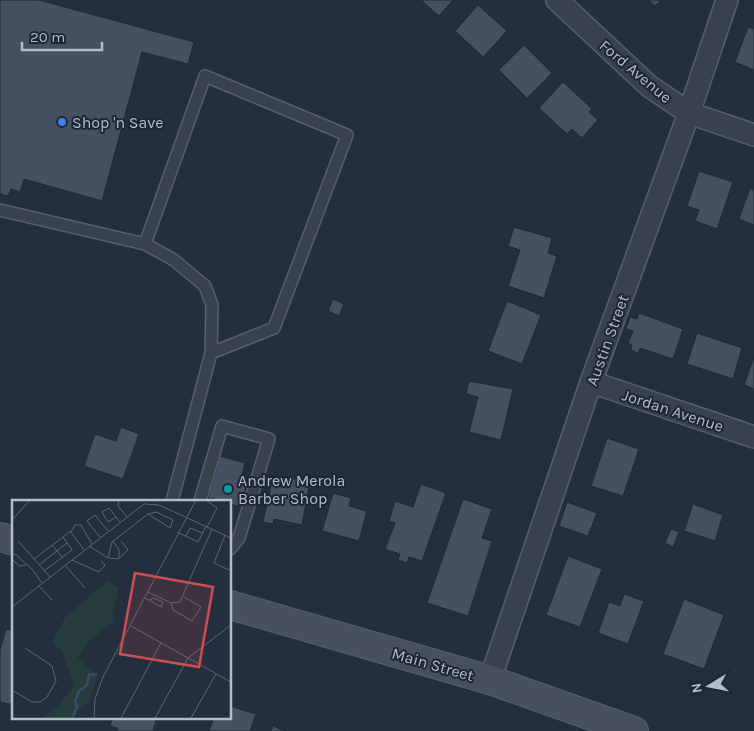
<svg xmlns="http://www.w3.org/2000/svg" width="754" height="731" viewBox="0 0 754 731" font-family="Karla,sans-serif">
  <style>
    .building { fill: #455162; stroke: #1f2835 }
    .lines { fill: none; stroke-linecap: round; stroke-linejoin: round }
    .lane-casing { stroke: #565f6c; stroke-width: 14 }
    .street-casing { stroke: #565f6c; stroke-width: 24 }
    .secondary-casing { stroke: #565f6c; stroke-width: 30 }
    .lane { stroke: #38414e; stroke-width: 11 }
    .street { stroke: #38414e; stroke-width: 21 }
    .secondary { stroke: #465061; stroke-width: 28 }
    .shop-dot { fill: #3f7fe0; stroke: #1d2633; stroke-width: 2 }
    .culture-dot { fill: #0f9aa8; stroke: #1d2633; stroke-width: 2 }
    .labels { text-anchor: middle; stroke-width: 4; stroke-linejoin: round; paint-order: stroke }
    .street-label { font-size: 16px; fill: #b4bcc9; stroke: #1d2633 }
    .poi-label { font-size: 16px; fill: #b4bcc9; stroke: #1d2633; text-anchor: start }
    .inset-river { fill: none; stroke: #394c67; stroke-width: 2.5 }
    .inset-road { fill: none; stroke: #5e6776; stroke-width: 1 }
    .view { fill: #ce4d50; fill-opacity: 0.15; stroke: #ce4d50; stroke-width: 2.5 }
    .inset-edge { fill: none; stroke: #b4bcc9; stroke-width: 2.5 }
  </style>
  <rect width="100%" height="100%" fill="#242f3e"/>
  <path class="building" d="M0,0h39l155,42 -6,22 -46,-12 -40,149 -78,-22 -4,13 -9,-3 -3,7 -8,-2z
    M421,0h32l-14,16z
    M649,0h12l-6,6z
    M478,5l29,26 -24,26 -28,-26z
    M748,27l6,2v41l-19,-8z
    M524,45l28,28 -25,25 -28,-28z
    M563,82l29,27 -3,3 9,8 -16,18 -10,-9 -5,5 -28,-26z
    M699,171l34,11 -16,47 -22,-8 4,-11 -12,-4z
    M750,188l4,2v35l-15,-6z
    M514,227l38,11 -4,15 9,3 -13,42 -36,-12 12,-36 -12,-4z
    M333,299l11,5 -5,12 -11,-5z
    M507,301l34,14 -19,49 -34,-13z
    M639,313l44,16 -10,30 -33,-11 -2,5 -7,-3 1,-5 -4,-2 5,-12 -7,-2 4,-12 7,2z
    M697,333l45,15 -9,31 -46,-15z
    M754,357v32l-10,-4z
    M469,381l44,8 -12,51 -32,-8 9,-35 -12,-3z
    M121,427l18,7 -16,45 -39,-13 11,-32 21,7z
    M607,438l32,11 -16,47 -32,-10z
    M220,456l25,7 -4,16 7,2 -8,26 -10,-3v-3l-22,-3z
    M291,478l19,4 -8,43 -28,-6 -1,5 -10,-2 8,-37 17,3z
    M421,484l25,9 -24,68 -13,-4 -2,6 -9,-3 2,-6 -15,-5 10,-26 -6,-2 6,-20 18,6z
    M333,493l18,5 -2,8 18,5 -8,30 -37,-10z
    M463,499l29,10 -10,29 10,3 -24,75 -41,-13z
    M567,502l30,11 -9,23 -29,-10z
    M693,504l30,11 -8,26 -31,-10z
    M671,529l8,3 -6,15 -8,-4z
    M568,556l34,13 -22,58 -34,-12z
    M624,594l20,7 -16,43 -30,-11 11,-31 11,4z
    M684,599l40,16 -20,54 -41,-15z
    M6,629l8,2v74l-14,-3v-52z
    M230,706l26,8 -6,17h-41l5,-14h16z
    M113,717h44l-4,14h-36l1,-3 -8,-2z
    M273,726l13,5h-15z"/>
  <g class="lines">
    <g class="lane-casing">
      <path id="lane" d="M0,210l145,34 29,16 31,26 7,19 -1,48 -39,148
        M145,244l60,-168 142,59 -73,193 -63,25
        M200,501l22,-75 47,13 -30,99 -9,11"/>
    </g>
    <g class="street-casing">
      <path id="street" d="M557,0l92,86 40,27 65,22
        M591,382l163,55
        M490,680l101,-298 98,-269 38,-113"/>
    </g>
    <g class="secondary-casing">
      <path id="secondary" d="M0,537l14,4
        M230,605l260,75 144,51"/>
    </g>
    <use href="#lane" class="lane"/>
    <use href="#street" class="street"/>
    <use href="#secondary" class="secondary"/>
  </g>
  <circle class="shop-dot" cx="62" cy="122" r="5"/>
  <circle class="culture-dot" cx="228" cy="489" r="5"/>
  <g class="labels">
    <g class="street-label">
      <text transform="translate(636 71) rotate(40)" y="6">Ford Avenue</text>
      <text transform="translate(607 340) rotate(-70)" y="6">Austin Street</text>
      <text transform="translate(673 410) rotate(18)" y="6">Jordan Avenue</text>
      <text transform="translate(433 664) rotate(16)" y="6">Main Street</text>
    </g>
    <g class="poi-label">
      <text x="72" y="128">Shop 'n Save</text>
      <text x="238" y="486">Andrew Merola<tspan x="238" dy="18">Barber Shop</tspan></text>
    </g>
  </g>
  <g transform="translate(12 500)">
    <rect width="219" height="219" fill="#242f3e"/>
    <path d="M96,81l11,7 -7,26 3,6 -28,23 -9,15 20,18 -8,25 -11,8 -4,9h-31l17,-15 13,-18 -12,-34 -10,-8 14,-27z" fill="#263c3f"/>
    <path class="inset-river" d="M60,218l5,-11 -2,-6 4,-10 8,-6 2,-10 8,-1"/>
    <path class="inset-road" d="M107,0l-1,6 9,11M194,0l11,8 -10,19M104,17l-8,5 -6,-10 7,-4 7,9 4,5M0,20l18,-20M165,32l21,10 8,-16M213,35l-11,28 15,7 2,-2M174,36l4,-8 12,5M88,37l-13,-16 8,-6 13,16M6,41l16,18M101,41l6,9v8M40,45l10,12M77,46l19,12 4,-16 36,-28 8,-2 17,8 -3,8 -22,-14M72,50l-13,-18 4,-7h6l11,19M0,55l3,-1 17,15 10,14M97,58l9,1 10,-9 -7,-9M0,59l7,7 7,-1M60,60l27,12 6,-7 -4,-4M27,65l28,-22M53,65l20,23M32,71l28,-21 -9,-13M38,77l-16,-18 37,-28M27,86l13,14M136,92l23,11 9,-1 32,-73M133,98l16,9 2,-5 -9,-4 -5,2M159,103l2,7 19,11 9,-14 -17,-10M0,107l132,-103 15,1 72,33M119,126l100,56M0,190l20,12h8l7,-5 9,-16 -4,-15 -27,-18M82,218l1,-19 8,-22 93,-177M109,218l40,-75M143,218l33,-60 43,-33M179,218l25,-44"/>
    <path class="view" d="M123,73l78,14 -14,80 -79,-13z"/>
    <rect width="219" height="219" class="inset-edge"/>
  </g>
  <g transform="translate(709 686) rotate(260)" stroke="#1d2633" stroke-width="4" paint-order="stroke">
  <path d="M0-4L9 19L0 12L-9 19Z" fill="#b4bcc9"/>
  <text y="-8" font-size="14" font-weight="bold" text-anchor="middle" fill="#b4bcc9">N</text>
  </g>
  <path d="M22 42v8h80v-8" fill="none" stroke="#b4bcc9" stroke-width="2.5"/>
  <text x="30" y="42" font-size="15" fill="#b4bcc9" stroke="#1d2633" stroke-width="4" paint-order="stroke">20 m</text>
</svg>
